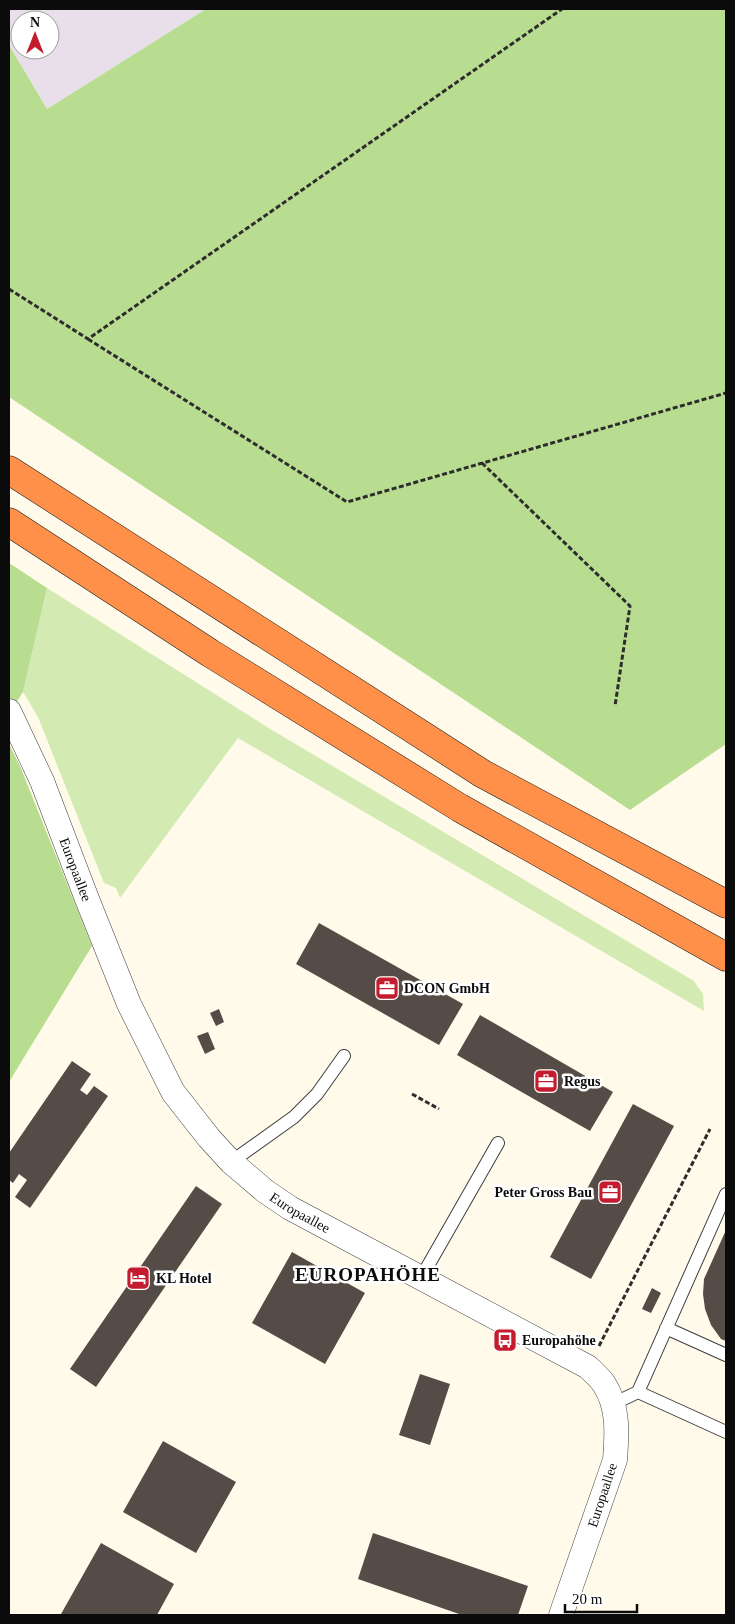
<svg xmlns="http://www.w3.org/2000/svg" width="735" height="1624" viewBox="0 0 735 1624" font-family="Georgia,serif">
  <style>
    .industrial { fill: #e9dfeb; fill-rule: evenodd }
    .green { fill: #d3ebb2 }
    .forest { fill: #b8dd90 }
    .building { fill: #554c47 }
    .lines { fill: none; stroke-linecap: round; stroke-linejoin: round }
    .service-casing { stroke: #3e3e3e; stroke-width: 14 }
    .minor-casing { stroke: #3e3e3e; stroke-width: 25 }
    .motorway-casing { stroke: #1c1c1c; stroke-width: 29 }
    .path { stroke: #2d2d2d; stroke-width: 3; stroke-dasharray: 5 2.5; stroke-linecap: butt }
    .service { stroke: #fff; stroke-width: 12 }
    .minor { stroke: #fff; stroke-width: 24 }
    .motorway { stroke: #fe9049; stroke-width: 28 }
    .labels { text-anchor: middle; stroke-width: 5; stroke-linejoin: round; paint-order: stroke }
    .street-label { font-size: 14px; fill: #0b0b0b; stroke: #fff }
    .poi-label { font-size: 14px; font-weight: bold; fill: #0b0b0b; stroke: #fff; text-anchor: start }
    .district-label { font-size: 19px; font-weight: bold; letter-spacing: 1px; fill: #0b0b0b; stroke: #fff }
  </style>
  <rect width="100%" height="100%" fill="#fffaea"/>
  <path class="industrial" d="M9,9h197l-159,100 -38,-64zM20,20h30v30h-30z"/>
  <path class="green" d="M47,588l225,142 422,251 9,13 1,17 -466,-273 -118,160 -4,-10 -12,-5 -66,-166 -15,-25z"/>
  <path class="forest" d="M206,9h520v735l-96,66 -621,-413v-352l38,64z
    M9,563l38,25 -24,104 -14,22z
    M9,744l11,22 72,180 -83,136z"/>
  <path class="building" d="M319,923l144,81 -24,41 -143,-81z
    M219,1009l5,13 -8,4 -6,-13z
    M480,1015l133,77 -23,39 -133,-76z
    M208,1032l7,17 -10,5 -8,-18z
    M72,1061l19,13 -11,16 7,5 7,-9 14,10 -78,112 -15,-11 12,-17 -8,-6 -6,9 -4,-3v-27z
    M633,1104l41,22 -83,153 -41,-22z
    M196,1186l26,18 -126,183 -26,-18z
    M726,1230v111l-5,-2 -10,-14 -6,-16 -2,-15 1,-15z
    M292,1252l73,41 -40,71 -73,-41z
    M652,1288l9,5 -10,20 -9,-4z
    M420,1374l30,10 -20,61 -31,-10z
    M163,1441l73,41 -40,71 -73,-41z
    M373,1533l155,53 -10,29h-56l-104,-36z
    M101,1543l73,41 -17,31h-93l-3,-1z"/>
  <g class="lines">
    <g class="service-casing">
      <path id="service" d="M231,1162l63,-45 23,-23 27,-38
        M421,1278l77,-135
        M666,1328l60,27
        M638,1392l88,-198
        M613,1404l25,-12 88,40"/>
    </g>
    <g class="minor-casing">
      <g id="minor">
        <path id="s1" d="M9,711l33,70 45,118 42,105 44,88 36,46 22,24 34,29 25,17 298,159c5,5 12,11 16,17 15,23 13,50 11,76l-54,155"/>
      </g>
    </g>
    <g class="motorway-casing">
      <path id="motorway" d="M9,470l474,304 243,130
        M9,522l201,131 250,155 266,149"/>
    </g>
    <path class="path" d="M9,289l79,50 474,-330
      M88,339l259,163 379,-109
      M482,463l148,143 -15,100
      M412,1094l27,15
      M599,1346l111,-217"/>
    <use href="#service" class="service"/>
    <use href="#minor" class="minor"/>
    <use href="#motorway" class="motorway"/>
  </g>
  <defs>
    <g id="office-square" transform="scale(1.25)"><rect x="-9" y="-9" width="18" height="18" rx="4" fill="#c31c2e" stroke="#fff"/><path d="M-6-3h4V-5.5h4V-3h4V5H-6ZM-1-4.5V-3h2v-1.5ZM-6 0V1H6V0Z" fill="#fff"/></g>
    <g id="hotel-square" transform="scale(1.25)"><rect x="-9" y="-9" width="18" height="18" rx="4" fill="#c31c2e" stroke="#fff"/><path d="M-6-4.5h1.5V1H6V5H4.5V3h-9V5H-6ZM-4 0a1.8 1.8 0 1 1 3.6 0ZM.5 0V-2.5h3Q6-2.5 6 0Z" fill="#fff"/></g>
    <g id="bus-square" transform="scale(1.25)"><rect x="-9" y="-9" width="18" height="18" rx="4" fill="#c31c2e" stroke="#fff"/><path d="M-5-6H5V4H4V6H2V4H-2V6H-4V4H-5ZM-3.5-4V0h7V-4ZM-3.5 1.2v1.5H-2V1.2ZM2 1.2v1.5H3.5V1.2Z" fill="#fff"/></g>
  </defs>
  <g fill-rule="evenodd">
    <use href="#office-square" x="387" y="988"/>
    <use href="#office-square" x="546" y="1081"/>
    <use href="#office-square" x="610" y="1192"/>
    <use href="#hotel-square" x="138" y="1278"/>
    <use href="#bus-square" x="505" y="1340"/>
  </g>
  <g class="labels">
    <g class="street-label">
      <text dy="5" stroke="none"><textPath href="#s1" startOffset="172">Europaallee</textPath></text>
      <text dy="5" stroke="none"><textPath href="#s1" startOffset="592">Europaallee</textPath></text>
      <text transform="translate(602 1495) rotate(-72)" y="5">Europaallee</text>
    </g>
    <g class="poi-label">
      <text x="404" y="993">DCON GmbH</text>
      <text x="564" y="1086">Regus</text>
      <text x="592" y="1197" text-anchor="end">Peter Gross Bau</text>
      <text x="156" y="1283">KL Hotel</text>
      <text x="522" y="1345">Europahöhe</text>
    </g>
    <g class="district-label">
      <text x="368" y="1281">EUROPAHÖHE</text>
    </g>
  </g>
  <rect width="735" height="1624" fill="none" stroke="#0b0b0b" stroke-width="20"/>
  <g transform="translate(35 35)"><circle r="24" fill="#ffffff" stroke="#9d9d9d"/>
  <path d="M0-4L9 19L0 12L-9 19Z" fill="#c31c2e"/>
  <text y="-8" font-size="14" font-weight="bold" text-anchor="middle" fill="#0b0b0b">N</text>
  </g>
  <path d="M565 1604v8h72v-8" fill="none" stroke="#0b0b0b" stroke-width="2.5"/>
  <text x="572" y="1604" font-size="15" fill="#0b0b0b" stroke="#ffffff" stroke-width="4" paint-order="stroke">20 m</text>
</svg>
